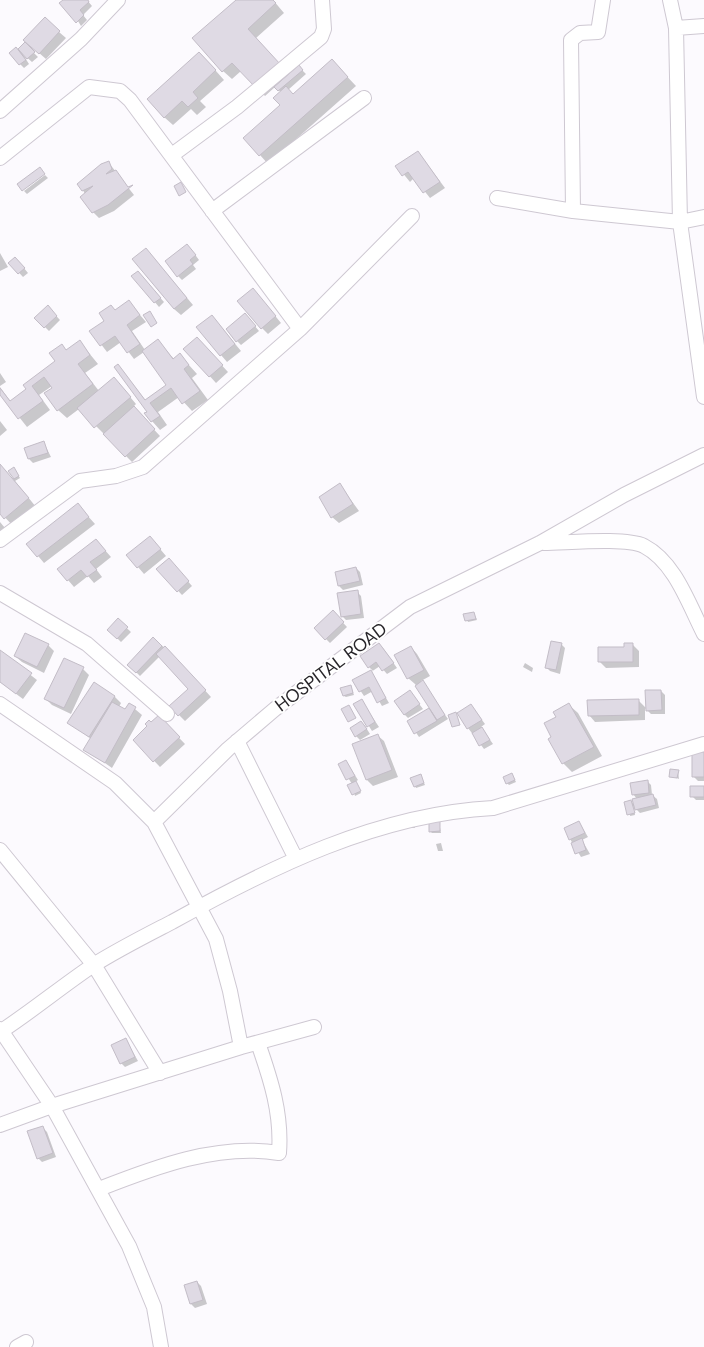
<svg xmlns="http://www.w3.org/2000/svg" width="704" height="1347" viewBox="0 0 704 1347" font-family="'DM Sans',sans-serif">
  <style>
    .shadow { fill: #0003 }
    .building { fill: #dfdae4; stroke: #c3bdc7 }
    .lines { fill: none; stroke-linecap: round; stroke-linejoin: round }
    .minor-casing { stroke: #cec8d2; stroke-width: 16 }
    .minor { stroke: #fff; stroke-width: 14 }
    .labels { text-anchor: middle; stroke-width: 4; stroke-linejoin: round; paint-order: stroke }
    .street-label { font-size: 18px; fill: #28262a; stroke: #fff }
  </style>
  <rect width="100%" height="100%" fill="#fcfafe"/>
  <path class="shadow" d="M65,0h22l5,6 -9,9 4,5 -6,6z
    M237,0h36l11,13 -28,25 33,37 10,-8 7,7 -18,16 5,5 47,-26 16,17 -88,78 -23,-26 37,-33 -1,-13 -6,-5 -10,9 -24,-25 -9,8 -9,-8z
    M59,32l7,6 -20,21 -15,-13z
    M25,44l13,13 -6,5 -10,-9 7,11 -5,4 -4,-4 -2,-14z
    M208,62l16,18 -24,21 6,6 -9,8 -6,-6 -18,16 -9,-8z
    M418,152l27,36 -15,10 -16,-20 -4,4 -13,-16z
    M109,163l25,32 -20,16 -15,7 -6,-6 -10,-22z
    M45,175l3,3 -21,16 -3,-3z
    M191,249l8,11 -6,5 3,4 -14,11 -4,-4z
    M0,253l8,14 -8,4z
    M152,256l41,49 -12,10 -7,-6z
    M19,262l9,11 -5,4 -13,-14z
    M133,276l9,1 22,25 -5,5z
    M259,296l22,27 -13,11 -6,-6z
    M129,302l17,20 -14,9 13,19 13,-9 16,18 6,-4 17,19 -5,4 16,22 -16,11 -13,-14 -21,15 9,13 -7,5 -8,-9 -4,-9 -30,-47 28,36 22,-16 -24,-33 -10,7 -13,-17 -14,10 -16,-21z
    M48,307l12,13 -11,11 -13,-13z
    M249,319l10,12 -18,14 -4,-4z
    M218,323l23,28 -14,11 -6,-7z
    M80,342l18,22 -13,9 14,18 21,-6 16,19 -3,3 27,29 -28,26 -53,-53 -12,9 -9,-8 -6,-24 -13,9 11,15 -23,17 -27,-34v-6l11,15 17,-12 39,-39z
    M203,345l25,27 -12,11 -31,-34z
    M0,373l6,9 -6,4z
    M0,421l7,9 -7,6z
    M44,443l7,14 -18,6 -4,-4z
    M0,465l14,15 -4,-9 5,-1 5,8 -5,3 21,26 -23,19 -13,-14z
    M340,485l19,26 -20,12 -7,-6z
    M78,505l17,19 -51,39 -16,-19z
    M0,522l10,12 -10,5z
    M150,537l16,19 -22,18 -6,-7z
    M96,540l15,17 -15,12 6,8 -8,6 -6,-7 -14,11 -6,-7z
    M173,564l19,22 -10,9 -24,-26z
    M356,568l4,4 3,13 -20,5 -4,-4z
    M357,592l4,4 3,22 -18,2 -4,-4z
    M333,612l14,15 -17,16 -15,-15z
    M474,613l3,7 -9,2 -3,-7z
    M118,620l13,12 -10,10 -12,-12z
    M154,639l17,14 40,44 -26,24 -6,-6 11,-26 -30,-33 -20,20 -11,-11z
    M561,644l4,4 -5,26 -10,-3 -4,-4z
    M632,644l7,7v16l-33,1 -6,-6z
    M48,645l6,6 -10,22 -22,-11 -7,-6z
    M411,647l6,7 13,22 -9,5 27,38 -29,18 -11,-16 23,-13 -16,-24 -7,-6z
    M383,648l14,20 -10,6 -7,-8 -9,6 18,31 -7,3 -9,-15 -9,5 -10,-15 19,-10 -4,-4z
    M0,651l37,29 -14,19 -23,-17z
    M525,663l8,5 -1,4 -9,-5z
    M83,669l6,6 -18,39 -19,-9 -6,-6z
    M94,684l21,13 6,6 -2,4 6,4 4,-7 13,11 -30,53 -27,-19 6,-10 -22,-17z
    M351,686l3,9 -8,2 -2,-1z
    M661,691l4,4v19h-14l-6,-6v12l-50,2 -6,-7 49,-15 9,9z
    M410,692l13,17 -15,9 -4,-4z
    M361,700l18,27 -7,4 -17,-27z
    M471,705l14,19 -4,3 12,17 -9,5 -16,-21z
    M569,705l9,8 24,43 -30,16 -9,-9 -13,-24 3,-2 5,-20z
    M159,717l26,27 -25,23 -26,-27z
    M365,726l5,8 -10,6 -4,-4z
    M377,735l7,6 14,36 -25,9 -6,-6z
    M704,753v28h-6l-4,-4z
    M346,761l12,19 -3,2 6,11 -6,3 -3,-12 -12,-19z
    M678,771l1,8 -8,-3z
    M512,774l4,8 -7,3 -2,-2z
    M421,776l4,9 -9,3 -1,-2z
    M647,781l4,4 1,10 5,4 2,9 -19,5 -7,-7 2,9 -5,1 1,-15 4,5 2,-7 -4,-5z
    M704,787v13h-8l-4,-4z
    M439,822l2,11h-9l-2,-2z
    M579,822l9,15 -6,3 8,14 -9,3 -11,-18z
    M414,824l1,4h-10z
    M441,843l2,8h-5l-2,-7z
    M126,1040l12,21 -13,6 -4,-4z
    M43,1128l4,4 9,25 -14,5 -4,-4z
    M197,1282l4,4 6,18 -12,4 -4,-4z"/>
  <path class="building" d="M63,0h25l1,2 -9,8 4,5 -8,8 -17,-20z
    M236,0h37l3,3 -28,26 33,36 -25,23 -24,-25 -10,9 -30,-34z
    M45,17l15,14 -21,23 -16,-14z
    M25,42l10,10 -8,7 -9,-10z
    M16,47l10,13 -7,5 -10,-12z
    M199,52l17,18 -23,22 5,6 -10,9 -6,-6 -18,17 -17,-19z
    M332,59l16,18 -89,79 -16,-18 37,-33 -7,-7 13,-12 7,8z
    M299,65l4,5 -25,21 -4,-4z
    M418,151l22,31 -17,11 -15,-21 -6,4 -7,-10z
    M109,161l3,8 -6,5 10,-4 12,17 5,-2 -25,20 -16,8 -12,-16 13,-11 -11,5 -5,-7 24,-20z
    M40,167l5,7 -23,17 -5,-7z
    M181,182l5,10 -7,4 -5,-10z
    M187,244l9,11 -6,5 3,4 -16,13 -12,-16z
    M146,248l41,50 -13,11 -42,-50z
    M15,257l10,11 -7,6 -10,-11z
    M138,271l23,27 -7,5 -23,-27z
    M253,288l23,28 -15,13 -24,-28z
    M129,300l11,15 -13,10 13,19 -13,9 -12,-17 -15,10 -11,-15 15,-10 -5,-8 12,-8 4,5z
    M48,305l9,11 -13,12 -10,-10z
    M150,311l7,12 -6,4 -8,-12z
    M245,313l11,13 -20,16 -10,-13z
    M212,315l23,29 -15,12 -24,-29z
    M197,337l26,28 -14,12 -26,-28z
    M158,339l15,20 7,-6 9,12 -5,4 16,22 -18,13 -11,-16 -21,15 10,13 -9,6 -7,-9 3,-1 -33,-45 4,-3 27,36 21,-15 -24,-34z
    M80,340l10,15 -12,9 15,20 -36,27 -13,-18 8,-5 -8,-11 -12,9 11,15 -25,18 -18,-24v-7l10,13 16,-12 -3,-4 32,-24 -6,-8 13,-9 4,6z
    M114,377l17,20 -37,31 -17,-20z
    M134,406l21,23 -30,28 -22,-23z
    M44,441l4,12 -20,6 -4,-11z
    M0,464l29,34 -25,21 -4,-5z
    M14,467l5,9 -5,3 -6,-8z
    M340,483l13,21 -22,14 -12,-21z
    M78,503l11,14 -52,40 -11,-13z
    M150,536l11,13 -24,19 -11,-13z
    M96,539l10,12 -16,11 7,8 -10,7 -6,-7 -14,11 -10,-12z
    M169,558l20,23 -12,11 -21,-23z
    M356,567l4,14 -22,5 -3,-14z
    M358,590l3,24 -20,3 -4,-24z
    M333,610l11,12 -19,18 -11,-12z
    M474,612l2,7 -11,2 -2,-7z
    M118,618l10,9 -11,12 -10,-9z
    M25,633l24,11 -12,23 -23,-11z
    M153,637l9,9 -26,27 -9,-8z
    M551,641l11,2 -6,27 -11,-2z
    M379,643l15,20 -12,8 -6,-9 -8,6 -8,-12z
    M624,643h9v19h-35v-15h26z
    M165,646l41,44 -28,26 -9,-10 19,-17 -32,-35z
    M411,646l13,24 -17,9 -13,-24z
    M0,650l32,23 -16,21 -16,-12z
    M64,658l20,9 -20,41 -20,-9z
    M371,670l15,28 -9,5 -8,-16 -10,5 -7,-12z
    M423,680l22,35 -8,5 -22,-34z
    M94,682l21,14 -26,41 -22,-14z
    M351,685l2,8 -10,3 -3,-8z
    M410,690l10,14 -16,11 -10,-14z
    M645,690h16l1,20 -16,1z
    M362,699l13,23 -8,5 -14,-23z
    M639,699v16l-51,1 -1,-16z
    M112,702l13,7 4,-6 7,4 -31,56 -22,-13z
    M569,703l25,44 -32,17 -14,-25 3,-2 -7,-14 12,-6 -3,-5z
    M471,704l11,16 -15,9 -10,-16z
    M349,705l7,13 -8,4 -7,-13z
    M429,708l8,13 -23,13 -7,-13z
    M456,712l4,13 -8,2 -4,-12z
    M159,715l21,22 -27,25 -20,-22 14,-14 -2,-2 4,-4 2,2z
    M361,721l6,8 -12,8 -5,-9z
    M482,727l8,13 -11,6 -7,-13z
    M378,734l14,36 -26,10 -14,-36z
    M692,752h12v25h-12z
    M346,760l9,16 -9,4 -8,-16z
    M670,769l9,1 -2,8 -8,-1z
    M512,773l3,7 -9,4 -3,-7z
    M421,774l3,9 -10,4 -4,-9z
    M648,780l1,13 -17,2 -2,-12z
    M356,781l5,10 -9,4 -5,-10z
    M690,786h14v11h-14z
    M653,794l3,11 -21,5 -3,-11z
    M631,800l4,13 -8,2 -3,-13z
    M440,820v11l-11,1v-11z
    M579,821l6,12 -16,7 -5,-12z
    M582,838l4,12 -11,4 -4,-11z
    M126,1038l9,19 -15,7 -9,-19z
    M43,1126l10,27 -16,6 -10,-28z
    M197,1281l6,19 -13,4 -6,-19z"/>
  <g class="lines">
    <g class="minor-casing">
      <path id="minor" d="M670,0l6,28 4,194 24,175
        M676,28l28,-2
        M0,111l81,-72 37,-39
        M172,155l65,-48 84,-70 3,-8 -2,-29
        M0,158l89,-71 31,4 10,9 170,229
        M497,198l76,13 107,11 24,-5
        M212,211l152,-113
        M573,211l-2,-171 9,-7 18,-1 5,-32
        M0,540l80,-59 36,-5 27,-9 157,-138 112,-113
        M544,543c22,0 81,-6 100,3 31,16 45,59 60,88
        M0,593l87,51 80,70
        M0,704l115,79 39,39 74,-73 47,-40 135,-102 130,-64 84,-48 80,-40
        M237,741l59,118
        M154,822l62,117 14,52 11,56
        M0,850l94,115 66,108
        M0,1029l52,77 77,140 25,61 7,40
        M0,1032c32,-21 61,-45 92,-66 25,-16 53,-30 80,-44 99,-55 206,-108 321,-114l211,-64
        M0,1125l52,-19 189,-59 73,-20
        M99,1189c56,-22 119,-46 180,-36 3,-39 -8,-73 -21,-110
        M17,1347l9,-5"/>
    </g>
    <use href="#minor" class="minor"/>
  </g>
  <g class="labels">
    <g class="street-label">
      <text transform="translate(331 667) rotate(-37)" y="6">HOSPITAL ROAD</text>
    </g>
  </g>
</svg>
